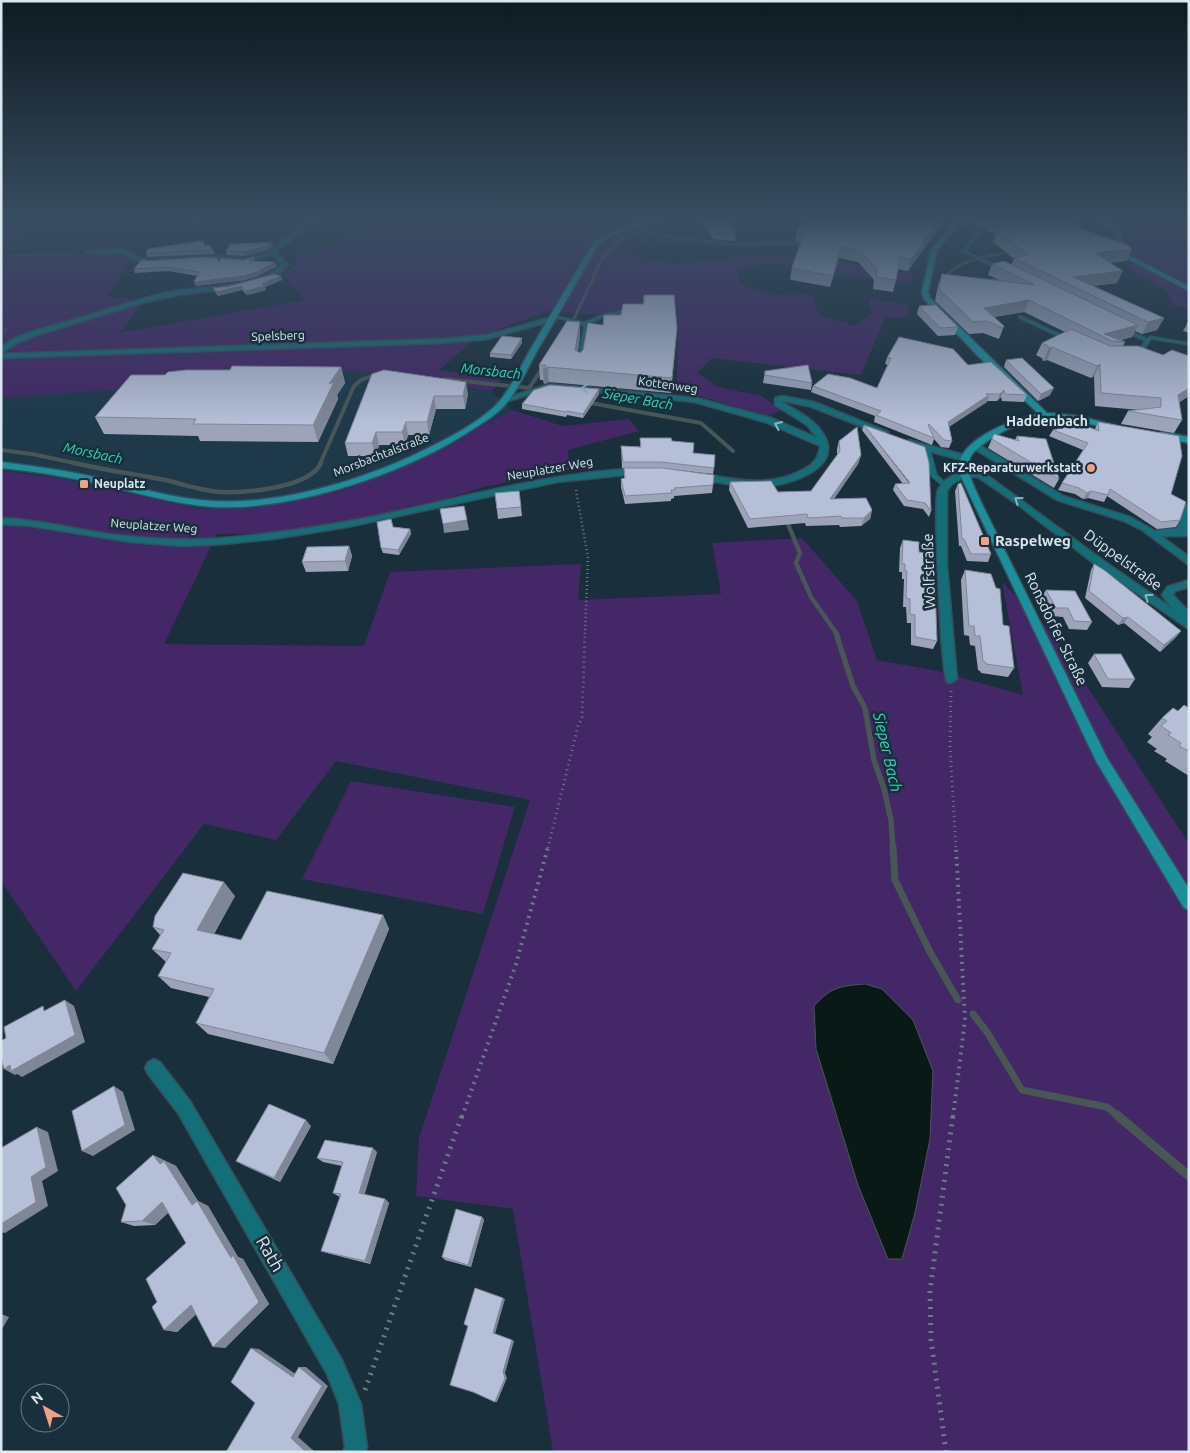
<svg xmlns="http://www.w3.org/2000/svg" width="1190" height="1453" viewBox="0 0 1190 1453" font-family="Ubuntu,sans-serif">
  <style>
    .built { fill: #1d394a }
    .green { fill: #432766 }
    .water { fill: #091915; stroke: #485756 }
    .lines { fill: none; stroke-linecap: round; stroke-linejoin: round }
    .stream-far5 { stroke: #485756; stroke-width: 3 }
    .stream-far4 { stroke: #485756; stroke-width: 4 }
    .stream-far3 { stroke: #485756; stroke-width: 4.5 }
    .stream-far2 { stroke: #485756; stroke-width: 5.5 }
    .stream-far1 { stroke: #485756; stroke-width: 7 }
    .stream { stroke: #485756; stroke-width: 9 }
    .service-casing { stroke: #384c59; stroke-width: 2 }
    .minor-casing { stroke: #384c59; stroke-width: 3 }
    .secondary-casing { stroke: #384c59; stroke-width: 3 }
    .path-far4 { stroke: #6a7c87; stroke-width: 2; stroke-dasharray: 0.5 2; stroke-linecap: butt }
    .path-far3 { stroke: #6a7c87; stroke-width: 2.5; stroke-dasharray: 1 3; stroke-linecap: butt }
    .path-far2 { stroke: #6a7c87; stroke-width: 3; stroke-dasharray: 1 4; stroke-linecap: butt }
    .path-far1 { stroke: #6a7c87; stroke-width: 4; stroke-dasharray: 2 5; stroke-linecap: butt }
    .path { stroke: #6a7c87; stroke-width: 5; stroke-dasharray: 2 6; stroke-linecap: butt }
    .service { fill: #136e77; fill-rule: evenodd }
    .minor { fill: #136e77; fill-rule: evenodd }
    .secondary { fill: #1b8f9b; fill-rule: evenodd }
    .wall { fill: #9da4ba }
    .shaded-wall { fill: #7f8697 }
    .building { fill: #b6bfd8; stroke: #7f8697 }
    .oneway { stroke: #8ab7bf }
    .poi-dot { fill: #f39f84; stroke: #192f3c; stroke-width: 2 }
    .labels { text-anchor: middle; stroke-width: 5; stroke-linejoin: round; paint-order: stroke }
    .far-street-label { font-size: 12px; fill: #dae7ef; stroke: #192f3c }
    .far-poi-label { font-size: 12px; font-weight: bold; fill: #dae7ef; stroke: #192f3c; text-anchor: end }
    .far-water-label { font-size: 14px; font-style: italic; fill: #29ddb6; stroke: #192f3c }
    .far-neighbourhood-label { font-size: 14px; font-weight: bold; fill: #dae7ef; stroke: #192f3c }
    .poi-label { font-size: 15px; font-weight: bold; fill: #dae7ef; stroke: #192f3c; text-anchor: start }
    .street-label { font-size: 15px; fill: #dae7ef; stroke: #192f3c }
    .water-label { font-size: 16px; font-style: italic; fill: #29ddb6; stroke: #192f3c }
    .near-street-label { font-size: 18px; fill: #dae7ef; stroke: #192f3c }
  </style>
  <rect width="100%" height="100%" fill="#192f3c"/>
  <path class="built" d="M267,372h95l129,19 21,19 -101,54 -70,27 -86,17 -57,1 -139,-31 -58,-7v-73z"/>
  <path class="green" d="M1,219h41l-39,36 115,-3 14,8 -26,37 39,3 -26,33 186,-33 -22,-26 12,-9 1,-12 34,-2 5,-10 11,1 13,-10 -39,-6 -45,-3 -1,-4h376l-18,4 28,9 48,3 3,5 27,2 54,-4 -4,9h-62l-77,-6 -18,10 6,6 39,7 61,-7 53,-1 47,5 77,13 -2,10 -143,-21 -33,8 4,13 33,11 40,-1 5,20 37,12 17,-13 -3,-14 40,6 -2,12h-22l-24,58 -149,-17 -15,15 21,14 44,9 19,14 -12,6 -92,-26 1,-81 -45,-3 -36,9 -47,-5 -74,28 -37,32 63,10 -11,11 -129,-19h-95l-129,16 -137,10z
    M1105,219h84v90l-15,-4 -9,-15 -38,-23 10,-5 -12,-11 -5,-25z
    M512,410l51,16 66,-7 10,12 -71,19 2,20 -86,17 -61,19 -134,27 -72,1 -53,110 200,2 26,-74 191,-8 -3,36 143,-6 -9,-51 90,-5 55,63 20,59 61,11 85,24 -21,-113 52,53 135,209v608h-636l-40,-243 -97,-13 3,-58 111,-338 -194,-39 -60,79 -72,-16 -128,167 -75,-110v-410l58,7 139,31 57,-1 86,-17 70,-27z
    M351,781l164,26 -32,107 -181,-35z"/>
  <path class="water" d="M865,984l17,5 31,31 20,51 -3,68 -15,74 -13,46h-14l-30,-74 -42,-136 -2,-43c17,-19 26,-20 51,-22z"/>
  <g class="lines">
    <path class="stream-far5" d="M948,279l-3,-2c15,-17 37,-19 58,-24
      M571,325l32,-68 19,-19 21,-7 34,7 57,6 73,-1"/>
    <path class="stream-far4" d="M445,379l84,9 15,-22
      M585,402l116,21 32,28
      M1,450l31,4 47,10
      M320,464l34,-78 7,-6 18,-7"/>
    <path class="stream-far3" d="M74,463c30,7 60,11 91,17 18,4 37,11 56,12 24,1 89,-4 100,-29
      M785,517l15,36 -4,10 15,34 26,37"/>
    <path class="stream-far2" d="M836,633l17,53 12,22 9,52 10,29 7,31 2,28"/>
    <path class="stream-far1" d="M893,847l2,33 35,72 28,48
      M973,1014l14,18 35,58 85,17 12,10"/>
    <path class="stream" d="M1117,1115l72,61"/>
    <g class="service-casing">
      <path id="service" d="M975,219h3l-5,8 8,5 -15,19 35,17v2h-2l-37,-19 15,-19 -8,-5z
        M630,309h1v2l-25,5 -20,9 2,2 -6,32 -2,1 -2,-1 6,-32 -5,-4 -27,-6 2,-1 26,5 3,2 21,-9z
        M1019,316h2l49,23 -4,1 -47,-22z
        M1123,329h4l20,10 3,-3 39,7v2l-38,-6 -11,16h-2l-2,-1 9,-13 -22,-10z
        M925,448l5,1 7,26 11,10v2h-4l-13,-11 -7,-27z"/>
    </g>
    <g class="minor-casing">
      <path id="minor" d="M313,219h7l-44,32 12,14 -8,8 -12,6 -37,9 -53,7 -33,7 -108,33 -18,7 -18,11v-6c20,-15 45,-19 68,-26 35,-10 70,-23 106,-30 31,-5 83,-4 106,-26l-9,-10 -28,7 -40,-3 -55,4 -15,-3 -12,-7 -34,1 -2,-3 37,-2 15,8 11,2 55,-4 40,3 26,-6 6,-7z
        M553,317l4,2 -2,1 -68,19 -46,4 -440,15v-4l440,-15 46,-4z
        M549,384l147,14 75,20 46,20 -10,-13 -32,-20v-7l7,-2 32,6 74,30 -7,2 -72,-28 -26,-5 -1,1c14,9 31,16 40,30 25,35 -32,53 -59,55 -22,1 -44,-5 -65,-8l-5,-3 5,-3c35,6 69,15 102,-2 12,-5 19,-12 20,-25l-55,-24 -70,-20 -133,-14h-12l-45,14 -4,-2z
        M909,440l59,16 1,2 -4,3 -59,-16 -1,-2z
        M976,443l87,53 67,21 25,14 7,-2h15l7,-22 5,-3v19l-2,7h2v6h-28l28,21v8l-47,-35 -18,-9 -67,-21 -84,-52v-4z
        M641,468l5,3 -2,2 -87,9 -210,45 -74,12 -50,5 -40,2 -53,-4 -99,-16 -30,-2v-6l15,1c34,3 67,12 101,16 35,4 71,6 106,3 59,-5 118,-14 176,-27 80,-18 159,-39 242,-43z
        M965,470l19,3 124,91 65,45 -11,-14 5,-8 22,-7v7l-14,4 -2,4 16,17v17l-89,-61 -83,-64 -39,-27 -12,-1 -14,8 -5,7v75l10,113 -6,4 -4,-1c-6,-11 -14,-180 -9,-192 4,-10 17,-17 27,-20z
        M154,1059l6,3 30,39 152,259 19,44 6,43 -2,5h-22l2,-5 -6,-43 -12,-30 -149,-261 -30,-39 -3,-6 3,-6z"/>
    </g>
    <g class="secondary-casing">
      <path id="secondary" d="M655,219h12l-42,11 -26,13c-20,36 -41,72 -62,108 -9,16 -17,35 -28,49 -10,14 -28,24 -42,33 -66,42 -175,78 -254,74 -40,-3 -79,-15 -119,-24 -30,-7 -61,-12 -93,-15v-6c32,4 63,8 94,15 39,9 78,22 118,24 66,4 146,-20 205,-48 25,-12 68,-33 85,-56 10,-14 18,-30 26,-45 22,-37 43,-75 66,-111l26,-13z
        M958,219h6l-27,31 -9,42 2,6 117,115 32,3 38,10 -4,3c-51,-11 -77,-20 -124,11 -8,6 -19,12 -20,22 -2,14 7,28 12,40l126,256 82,131v21l-5,-2 -88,-147 -133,-280c-3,-7 -6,-16 -2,-23 10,-23 55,-40 78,-44l-61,-58 -54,-57 -2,-7 9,-42z
        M1098,219c26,0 20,20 30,36l61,31v5l-65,-34 -5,-7 -4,-18z
        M1163,432l26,5v6l-29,-6v-4z"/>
    </g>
    <path class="path-far4" d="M173,246l28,-27
      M1,256l76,-3
      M1,327l5,2 -1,3"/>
    <path class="path-far3" d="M576,490l12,68 -3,76"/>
    <path class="path-far2" d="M951,691l-1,56 6,101
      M548,848l30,-122 4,-8 3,-85"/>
    <path class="path-far1" d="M462,1117l54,-153 32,-117
      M953,1117l12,-97 -9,-173"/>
    <path class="path" d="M365,1390l97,-275
      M946,1452l-15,-113 -1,-48 23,-176"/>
    <use href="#service" class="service"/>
    <use href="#minor" class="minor"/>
    <use href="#secondary" class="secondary"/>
  </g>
  <path class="wall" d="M701,219h25l10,14 -1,8 -22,-2z
    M945,219l-37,52 -10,-2 -2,11 -3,12 -20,-3 1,-9 -16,-18 -19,-4 -9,29 -38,-7 -2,-1 2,-12 9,-25 -6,-1 2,-11z
    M964,219h8l-4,7 -6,-2z
    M978,219h96l-1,3 5,6 49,33 -17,1 7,21 -24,3 71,32 -7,12 -15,4 -7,-3 -3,6 -11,3 4,2 -2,4 40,9 26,1v40l-10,6 3,18 -8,13 -53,-9 7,-13 11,-1 -44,-4 -1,-30 -3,2 -44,-18 -4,1 -1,-3 -6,-3 6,-12 23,-11 -41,-20 -30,5 10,9 -5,13 -16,-6 -14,1 -34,-33 3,-16 4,-11 57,6 -11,-5 4,-11 19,1 3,-6 -21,-17 3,-8 -20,-8z
    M272,242l1,4 -4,4 -25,6 -17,-1 -1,-4z
    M205,246l8,4 2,4 -68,3 -1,-4z
    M255,261l22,5 -19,10 -13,4 -49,6 1,-10 -28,-5 -34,2 -1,-4 85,-7z
    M282,280l-17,7 1,3 -19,5 -5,-5 -24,6 -3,-4 -2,-4z
    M644,295l33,33 -6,65 -122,-11 -5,2 -1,-4h-3l-1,-15 41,-28 -2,14 2,2 3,-3 20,-25 40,-21z
    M919,306l39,21 -3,8 -17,1 -21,-22z
    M1189,320v13l-6,-2z
    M522,343l-11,16 -21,-2v-4z
    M887,358l81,7 59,30 -3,7 -22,-1 -1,-4 -4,4h-10v1l-38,24 3,15 -3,7 -8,-1 -7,-8 -2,6 -58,-23 1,-6 -64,-24 2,-6 64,2 11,-23 -3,-1z
    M1006,360l44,35 -12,6 -34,-34z
    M341,367l4,16 -8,12 1,4 -20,43 -118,-1 -2,-5 -94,-2 -9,-17 70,-42 65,-5z
    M765,371l47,12 -1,7 -48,-7z
    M372,374l96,20 -3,15h-29l-7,26h-21l-3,10h-26l-3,11h-28l-3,-13z
    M599,394l-16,24 -16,-3 -1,2 -44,-8v-5z
    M1098,422l73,72 9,26 -4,7 -19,2 -50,-33 -3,6 -16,-4 -5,1 -8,-5 -17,-4 4,-7 21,-33 -34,-14 4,-6 42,-1z
    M864,425l67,86 -2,6 -6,-8 -19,-3 -11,-16 2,-6h8l-41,-54z
    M994,434l21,6 2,-4 42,43 -5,9 -66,-40z
    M640,438l32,3 21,12 21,15 -1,6 -53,-6h-38l-1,-22 19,1z
    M839,441l22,14 -3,9 -24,35 38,11 -2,9 -9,7 -21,1 -1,-2 -33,1 -1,-3 -57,5 -19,-38 1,-8 48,10 33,-1 26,-36v-6z
    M624,468l89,17 -1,8 -38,3v2l-3,1v2l-46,3 -4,-17v-8l3,-1z
    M958,484l33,70 -3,8 -21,-1 -6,-15h-2l-4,-55z
    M495,493l26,14 1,9 -24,3z
    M393,527l17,2 1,5 -12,21 -16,-2 -2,-5z
    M903,540l16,12 18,89 -4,8 -22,-4v-22h-4l-1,-16h-3l1,-28h-2v-7h-3l1,-24z
    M349,546l3,10 -4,15 -42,1 -4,-10z
    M1094,564l87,67 -5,6 -16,15 -36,-29 -6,2 -33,-27 6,-28z
    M965,570l38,55 11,43 -6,9 -27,-4 -1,-2 -2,-1 -3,-24 -5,-1 -1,-9 -5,-1 -3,-55z
    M1046,590l46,32 -5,8 -18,-1 -6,-12 -12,-1 -10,-18z
    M1094,654l41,25 -6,9 -27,-1 -14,-24z
    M1189,708v68l-24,-15 2,-2 -13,-8 3,-2 -10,-7 5,-5 -4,-3 14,-16 16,-7z
    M235,896l-21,38 27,6 142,-25 6,14 -56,135 -125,-30 -12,-11 13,-26 -38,-9 -13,-12 8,-14 -14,-13 8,-14 -7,-8z
    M311,1126l-31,56 -37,-17 -7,-4z
    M377,1152l-13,43 21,4 4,4 -19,61 -43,-11 -6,-2 19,-54 -2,-1 -5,-3 9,-27 -19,-4 -6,-4z
    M153,1155l23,11 22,35 10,5 30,51 5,2 26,45 -44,44 -29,-34 -19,18 -13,-2 -7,-28 29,-59 -18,-30 -13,12 -21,1 -13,-4z
    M482,1217l2,3 -13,47 -26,-7 -3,-3z"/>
  <path class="shaded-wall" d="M940,219h5l-37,52 3,-11z
    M970,219h2l-4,7z
    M1068,219h6l-2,6 -9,6z
    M272,242l1,4 -4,4 -25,6 -1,-4z
    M841,247l-2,11 -9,29 3,-11z
    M1132,249l-5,12 -37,4 5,-12z
    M254,257l1,4h-6z
    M275,262l2,4 -19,10 -13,4 -49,6 -2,-4z
    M1123,271l-6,12 -42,5 -2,-11z
    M281,276l1,4 -17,7 1,3 -19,5 -1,-4z
    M241,286l1,4 -24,6 -1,-4z
    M1029,300l-5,12 -44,7 4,-11z
    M1164,318l-7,12 -15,4 6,-12z
    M580,322v15l-5,28v-15z
    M1138,325l-6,12 -16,4 -12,-7z
    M522,338v5l-11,16v-4z
    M1052,347l-5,13 -4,1 6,-13z
    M1100,364l-6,12 -3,2 6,-12z
    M341,367l4,16 -8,12 1,4 -20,43 -5,-17 16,-41z
    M548,367l1,15 -5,2 -1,-15z
    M466,382l2,12 -3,15 -2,-13z
    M1054,388l-4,7 -12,6 3,-7z
    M1189,388v8l-18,12 7,-13z
    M599,389v5l-16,24v-4z
    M1004,390l-3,7 -4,4 3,-7z
    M989,395l-2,7 -41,27 2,-7z
    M434,396l2,13 -7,26 -2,-13z
    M406,422l2,13 -3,10 -3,-13z
    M376,432l3,13 -3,11 -4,-13z
    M861,455l-3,9 -30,43 2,-8z
    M1091,491l-3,7 -5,1 4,-6z
    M872,510l-2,9 -9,7 3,-8z
    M467,520l2,10 -25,3 -1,-9z
    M410,529l1,5 -12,21 -1,-5z
    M349,546l3,10 -4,15 -3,-10z
    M1128,617l-4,6 -6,2 5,-7z
    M1181,631l-5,6 -16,15 4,-7z
    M224,882l11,14 -27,47 -11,-13z
    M383,915l6,14 -56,135 -9,-11z
    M65,1000l9,6 11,36 -63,35 -5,-3 -2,1 -11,-6z
    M114,1086l9,6 12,38 -42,26 -11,-5z
    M306,1120l5,6 -31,56 -6,-4z
    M37,1127l11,5 10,39 -16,10 6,25 -43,27 -4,-1v-8l30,-47z
    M373,1148l4,4 -13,45 -5,-4z
    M153,1155l23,11 22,35 10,5 30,51 5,2 26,45 -44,44 -12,-1 18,-89 -39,-53 -32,-41z
    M385,1199l4,4 -19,61 -5,-3z
    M162,1202l12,5 -19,18 -13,-4z
    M482,1217l2,3 -13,47 -3,-2z
    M503,1298l2,1 -10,35 -2,-1z
    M191,1305l12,3 -26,24 -13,-2z
    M1,1314l8,3 -8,14z
    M512,1340l2,1 -9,32 2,5 -10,24h-2z
    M251,1348l8,1 41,28h-7z
    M299,1367h7l22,19 -30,51 17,15h-9l-15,-14z"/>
  <path class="building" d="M706,219h20l10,14 -22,-2z
    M808,219h132l-29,41 -11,-3 -4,23 -20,-3 1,-8 -16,-18 -20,-4 -8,29 -39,-7 -2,-2 13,-36 -8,-1z
    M989,219h79l-1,1 13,4 -4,3 49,17 7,5 -37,4 28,18 -50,6 91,41 -16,4 -134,-64 14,-3 -31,-24 3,-7z
    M199,241h4l2,5 5,-1 3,5 -67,3 2,-4z
    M272,242l-4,4 -25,6 -17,-1 4,-7z
    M203,257l14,1 2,4 3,-4 21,2 11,-3 -5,4 26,1 -18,10 -13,4 -50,6 5,-10 -32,-5 -33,2 7,-9 7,1z
    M1004,261l134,64 -34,9 21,8 -13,-1 -83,-41 -45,8 20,18 -1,2 -16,-7 -14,1 -34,-33 3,-15 93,11 -43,-21z
    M274,274l7,2 -19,8 3,2 -19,5 -5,-5 -24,6 -4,-4 17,-2z
    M644,295h30l3,33 -5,50 -124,-11 -5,2 3,-4h-7l28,-44 13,1 -5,28 5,3 3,-3 5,-27 15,2 1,-10h17l2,-11h21z
    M936,305l22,22 -18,1 -21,-22z
    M1071,329l39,17h28l25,9 9,-5 17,6v32l-11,7 4,25 -54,-9 33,-4v-9l-60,-5 -1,-29 -3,2 -45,-19 -3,1 -1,-2 -6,-3z
    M502,336l20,2 -11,17 -21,-2z
    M899,337l54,12 15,16 23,-3 36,33 -22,-1 -1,-4 -4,4h-14l3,1 -41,27 4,19 -8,-1 -15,-16 -1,1 6,13 -58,-23 5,-4 -68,-25 15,-12 22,4 27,10 14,-30h-4z
    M1022,358l32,30 -13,6 -35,-34z
    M808,365l4,18 -47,-8v-4z
    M232,366l109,1 -12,17 5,-2 -21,43 -120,-1 3,-5 -101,-2 36,-42h34l3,-3 18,-2h44z
    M384,370l82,12 -3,14h-29l-7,26h-21l-4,10h-26l-4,11h-27l27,-69z
    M550,385l49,4 -16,25 -16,-3 -1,1 -44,-8 12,-14z
    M1098,422l81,14 3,20 -11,38 15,8 -6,18 -19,2 -51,-33 -2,6 -17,-4 -4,2 -8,-5 -17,-5 26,-40 -35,-13 27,-6 19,7z
    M864,425l61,22 4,16 2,48 -6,-8 -18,-3 -12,-16 15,-1z
    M857,427l4,28 -31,44 36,-1 6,12 -8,8h-22l-1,-2 -33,2 -1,-4 -57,5 -20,-37 41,-1 7,11 33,-1 29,-40 -1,-10z
    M994,434l25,7 -2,-5 29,3 13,40 -67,-40z
    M640,438h31l1,3 22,2 -1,10 22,2 -1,13 -53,-6h-38l-2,-16 20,1z
    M624,468h39l51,7 -1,10 -39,3 1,2h-4l1,3 -47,3 -4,-17 4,-1z
    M961,483l30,71h-20l-7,-15h-2l-4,-55z
    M519,491l2,16 -24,2 -2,-16z
    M464,506l3,14 -24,4 -3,-15z
    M391,519l2,8 17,2 -12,21 -17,-2 -4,-26z
    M903,540l16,2v10l15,2 3,87 -22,-4v-22l-5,-1v-15l-4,-1 1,-27h-2v-7h-3z
    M349,546l-4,15 -43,1 5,-15z
    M1094,564l10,6 77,61 -17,14 -36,-28 -5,1 -34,-27z
    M965,570l26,4 5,14 4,1 3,36 6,1 5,42 -28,-4 -1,-2 -2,-1 -3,-25h-5l-1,-10h-5z
    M1046,590l29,1 17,31 -18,-1 -6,-13h-12z
    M1094,654h27l14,25h-27z
    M1184,705l5,3v43l-10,-5 2,-3 -13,-8 3,-2 -10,-7 6,-5 -5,-3 11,-10 5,3z
    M183,873l41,9 -27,48 44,10 26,-49 116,24 -59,138 -128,-30 18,-34 -56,-13 13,-23 -19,-4 12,-19 -11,-3 2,-11z
    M65,1000l10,35 -64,36 -1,-6 -6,4 -3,-12v-16l5,-3 -2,-11 39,-21 1,5z
    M114,1086l11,39 -43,26 -10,-40z
    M269,1104l37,16 -32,58 -38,-17z
    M37,1127l9,40 -15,10 5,25 -35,22v-76z
    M325,1140l48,8 -14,45 26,6 -20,62 -44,-10 20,-57 -8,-1 10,-31 -26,-4z
    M153,1155l7,9 4,-3 28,44 5,-4 34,57 2,-3 26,47 -46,45 -22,-42 -27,25 -12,-23 5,-5 -11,-23 40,-36 -24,-41 -20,19 -21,1 5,-17 -10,-17z
    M456,1209l26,8 -14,48 -26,-8z
    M475,1288l28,10 -10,35 19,7 -9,32 2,6 -10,24 -22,-10 -23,-7 18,-59 -4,-2z
    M251,1348l42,29 6,-10 23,19 -31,52 15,14h-80l29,-49 -24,-21z"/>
  <defs><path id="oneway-chevron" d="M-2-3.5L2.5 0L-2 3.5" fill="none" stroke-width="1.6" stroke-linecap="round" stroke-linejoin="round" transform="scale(1.25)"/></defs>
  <g class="oneway">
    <use href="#oneway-chevron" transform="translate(585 388) rotate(-175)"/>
    <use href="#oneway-chevron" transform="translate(778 425) rotate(-156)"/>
    <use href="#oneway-chevron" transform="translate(1018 500) rotate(-144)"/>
    <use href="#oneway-chevron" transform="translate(1148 597) rotate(-145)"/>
  </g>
  <linearGradient id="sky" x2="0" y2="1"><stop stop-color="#0e1a21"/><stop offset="0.52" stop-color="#384d61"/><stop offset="1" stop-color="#384d61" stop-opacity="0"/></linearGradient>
  <rect width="1190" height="423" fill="url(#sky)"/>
  <g class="poi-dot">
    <circle cx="1091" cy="468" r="5"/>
    <rect x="79" y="479" width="10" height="10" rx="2.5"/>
    <rect x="980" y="536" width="10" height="10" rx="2.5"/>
  </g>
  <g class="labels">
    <g class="far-street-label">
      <text transform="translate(278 336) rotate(-2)" y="4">Spelsberg</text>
      <text transform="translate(668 385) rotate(8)" y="4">Kottenweg</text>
      <text transform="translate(381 455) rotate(-21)" y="4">Morsbachtalstraße</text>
      <text transform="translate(550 469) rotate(-10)" y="4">Neuplatzer Weg</text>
      <text transform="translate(154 526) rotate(4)" y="4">Neuplatzer Weg</text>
    </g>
    <g class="far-poi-label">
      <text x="1081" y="472">KFZ-Reparaturwerkstatt</text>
      <text x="94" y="488" text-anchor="start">Neuplatz</text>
    </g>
    <g class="far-water-label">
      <text transform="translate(491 371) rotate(6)" y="5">Morsbach</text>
      <text transform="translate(638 399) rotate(10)" y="5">Sieper Bach</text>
      <text transform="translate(93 453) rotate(12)" y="5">Morsbach</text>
    </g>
    <g class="far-neighbourhood-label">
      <text x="1047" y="426">Haddenbach</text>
    </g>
    <g class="poi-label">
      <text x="995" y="546">Raspelweg</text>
    </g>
    <g class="street-label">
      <text transform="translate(1123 560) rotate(36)" y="5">Düppelstraße</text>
      <text transform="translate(929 571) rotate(-92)" y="5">Wolfstraße</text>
      <text transform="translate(1056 629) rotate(64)" y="5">Ronsdorfer Straße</text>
    </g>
    <g class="water-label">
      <text transform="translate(888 752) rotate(77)" y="6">Sieper Bach</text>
    </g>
    <g class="near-street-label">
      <text transform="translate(270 1254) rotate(60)" y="6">Rath</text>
    </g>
  </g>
  <rect width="1190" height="1453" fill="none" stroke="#dae7ef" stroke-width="5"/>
  <g transform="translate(45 1408) rotate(321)"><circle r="24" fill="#192f3c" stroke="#667984"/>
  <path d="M0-4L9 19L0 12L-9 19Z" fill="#f39f84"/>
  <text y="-8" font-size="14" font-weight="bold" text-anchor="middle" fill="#dae7ef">N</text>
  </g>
</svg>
